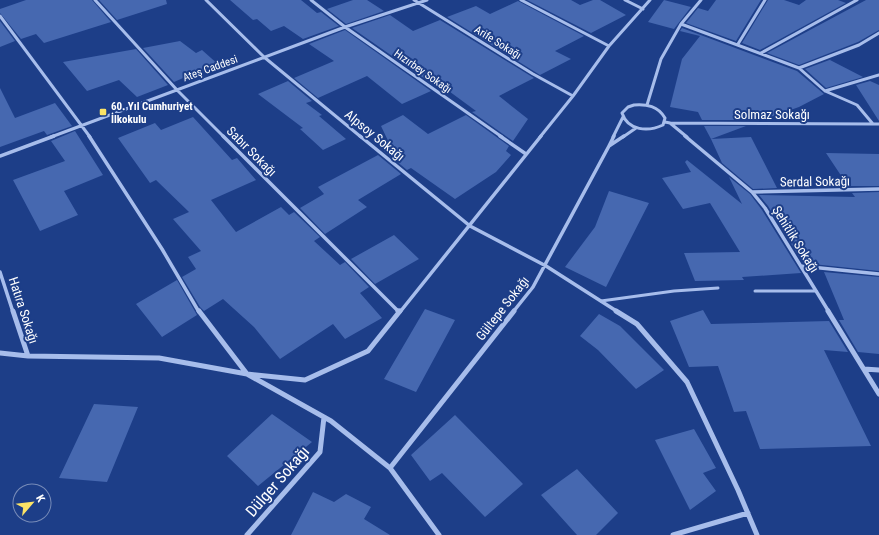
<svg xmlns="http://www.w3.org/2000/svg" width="879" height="535" viewBox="0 0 879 535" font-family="'Roboto Condensed',sans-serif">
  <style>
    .building { fill: #4668b0 }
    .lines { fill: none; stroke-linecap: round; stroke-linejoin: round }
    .lane { stroke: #a7bdeb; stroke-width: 3 }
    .street-far2 { stroke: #a7bdeb; stroke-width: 3 }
    .street-far1 { stroke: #a7bdeb; stroke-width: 3.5 }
    .street { stroke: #a7bdeb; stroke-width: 5 }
    .poi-dot { fill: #fbe366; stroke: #1d3e88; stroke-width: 1.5 }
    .labels { text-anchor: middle; stroke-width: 4; stroke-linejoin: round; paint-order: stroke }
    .far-street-label { font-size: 11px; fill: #fff; stroke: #1d3e88 }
    .far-poi-label { font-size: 11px; font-weight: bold; fill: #fff; stroke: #1d3e88; text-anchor: start }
    .street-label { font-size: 13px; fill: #fff; stroke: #1d3e88 }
    .near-street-label { font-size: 16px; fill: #fff; stroke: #1d3e88 }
  </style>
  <rect width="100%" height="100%" fill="#1d3e88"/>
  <path class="building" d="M26,0h66l19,22 -67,21 -8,-9 -15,5 -21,-26v-4z
    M99,0h67l1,4 -50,16z
    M230,0h71l16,13 4,-1 18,14 -36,13 -19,-13 -13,5 -14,-12 -4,1z
    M353,0h14l17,11 -38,13 -19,-15z
    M527,0h44l9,5 13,-5h7l26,15 -35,18z
    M664,0l27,7 -17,22 -26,-7z
    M716,0h45l-25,41 -50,-18 12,-15 10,3z
    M768,0h16l15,5 7,-5h32l8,3 -86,47 -18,-7z
    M866,0h13v30l-21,12 -59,23 -32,-12z
    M518,1l66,35 -29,15 16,8 -31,16 -93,-58 29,-11 14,8z
    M390,15l23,16 27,-11 94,58 -35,18 29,23 -15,22 -41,-29 4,-1 -34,-25 -4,2 -86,-60z
    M0,21l15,20 -15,6z
    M682,28l115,43 27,23 -25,13 -37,13h-60l-4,-8 -28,-5 12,-48 18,-23 -20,-5z
    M345,30l86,61 -29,13 -35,-28 -49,22 -24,-20 40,-17 -25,-17z
    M180,41l16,12 6,-3 18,16 -28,11 -2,-2 -16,7 -31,-34z
    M136,49l32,36 -31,12 -18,-17 -32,11 -24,-29z
    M832,59l-2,1 33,17 -37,11 -21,-19z
    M288,81l24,20 -6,2 16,12 -3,1 27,23 -23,11 -23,-21 3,-1 -45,-34z
    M870,81l9,4v36l-23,-36z
    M0,88l15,30 40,-15 17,23 -25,9 -3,-4 -44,16z
    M403,115l25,19 38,-19 43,31 -3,5 5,4 -15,17 -41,27 -44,-31 -4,2 -23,-19 7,-4 -10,-21z
    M193,117l39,43 5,-2 19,22 -45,20 25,32 45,-25 8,8 5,-3 26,25 -6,4 26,24 5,-3 24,25 -9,6 22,25 -37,21 -12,-15 -53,35 -26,-32 -31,-28 -19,12 -4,-4 -18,-30 14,-8 -8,-12 13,-6 -28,-32 16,-7 -33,-32 -6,3 -32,-45 37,-15 6,7z
    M704,126h42l-35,13z
    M75,131l28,44 -39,16 14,24 -38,16 -27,-51 52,-19 -14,-20z
    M751,137l26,51 -24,1 -31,-26 -11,-24z
    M826,153l53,1v32h-31z
    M378,155l23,19 -43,26 9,7 -42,27 -25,-26 24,-14 -6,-7z
    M687,160l55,44 -13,-27 21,17 12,16 39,63 -59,4 2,3 -49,1 -11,-28 56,-1 -30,-49 -27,6 -21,-31 29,-6 -6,-10z
    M609,191l40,12 -43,84 -41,-20 30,-40z
    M879,192v79l-76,-8 -35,-57 -9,-11 96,2 -3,-4z
    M394,235l25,24 -44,25 -24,-25z
    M824,272l55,5v77l-21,-2 -19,-32h5z
    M177,280l20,35 -35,22 -26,-33z
    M425,309l30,11 -39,72 -32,-13z
    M703,310l8,14 118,-3 19,31 -24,-2 47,96 -111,3 -14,-38 -12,1 -16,-46 -29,1 -19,-46z
    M599,314l21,12 44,44 -28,19 -38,-39 -18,-14z
    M94,404l44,3 -31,75 -48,-4z
    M272,414l40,28 -54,44 -31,-30z
    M455,415l68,69 -38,33 -43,-44 -12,8 -19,-26z
    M694,429l22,39 -13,5 13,18 -26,19 -35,-70z
    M577,469l41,44 -22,22h-19l-36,-40z
    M313,492l21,10 12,-8 25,13 -7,12 26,16h-99z"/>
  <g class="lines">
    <path class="lane" d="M755,291h61
      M601,301l73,-10 44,-3"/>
    <path class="street-far2" d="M95,0l82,90 47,47
      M206,0l58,57 97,80
      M311,0l34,27 157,110
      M414,0l119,74 40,22
      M521,0l88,46
      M625,0l18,9
      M0,16l90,121
      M681,24l118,44 60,-23 20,-12
      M738,44l27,-44
      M761,53l96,-53
      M799,68l26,23 32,14 16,19h6
      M825,91l54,-16
      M634,105c13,-1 24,1 31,13l-2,7c-15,7 -35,6 -41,-12l6,-6z
      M647,105l14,-46 20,-35 20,-24
      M665,122l5,1 17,14
      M670,123l203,1
      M51,137l294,-110 82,-27
      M540,137l33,-41 36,-50 41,-46
      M613,137l10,-20
      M623,137l13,-9"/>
    <path class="street-far1" d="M89,136l73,113 37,63
      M223,136l176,176
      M360,136l110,90 76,40 72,46
      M500,136l26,18
      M685,136l67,56 13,16 64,104
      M609,146l5,-10
      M0,156l54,-20
      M752,192l127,-3
      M801,266l78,8
      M0,272l13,40
      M400,312l141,-176
      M513,312l20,-25 76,-141 15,-10"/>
    <path class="street" d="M13,311l15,45
      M199,311l48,63 58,6 63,-29 32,-40
      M398,311l1,1
      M616,311l21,13 50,58 51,108 19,45
      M828,311l51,83
      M0,353l28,3 131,2 88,16 84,47 59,47 49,67
      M864,369l15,1
      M390,468l124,-157
      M247,535l73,-83 4,-35
      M673,535l75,-22"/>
  </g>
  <rect class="poi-dot" x="99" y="108" width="8" height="8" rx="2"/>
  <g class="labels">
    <g class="far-street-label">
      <text transform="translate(498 42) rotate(32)" y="4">Arife Sokağı</text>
      <text transform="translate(210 68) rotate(-20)" y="4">Ateş Caddesi</text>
      <text transform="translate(423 71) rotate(35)" y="4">Hızırbey Sokağı</text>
    </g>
    <g class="far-poi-label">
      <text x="111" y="110">60. Yıl Cumhuriyet<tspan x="111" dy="13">İlkokulu</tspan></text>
    </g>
    <g class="street-label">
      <text x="772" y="119">Solmaz Sokağı</text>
      <text transform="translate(375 135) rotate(39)" y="5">Alpsoy Sokağı</text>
      <text transform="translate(252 151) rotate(45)" y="5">Sabır Sokağı</text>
      <text transform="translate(815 181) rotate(-1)" y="5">Serdal Sokağı</text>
      <text transform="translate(796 239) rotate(58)" y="5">Şehitlik Sokağı</text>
      <text transform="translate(502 308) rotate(-52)" y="5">Gültepe Sokağı</text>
      <text transform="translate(24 310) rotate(72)" y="5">Hatıra Sokağı</text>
    </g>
    <g class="near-street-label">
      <text transform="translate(277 481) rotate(-49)" y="6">Dülger Sokağı</text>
    </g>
  </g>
  <g transform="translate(32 503) rotate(62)"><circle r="19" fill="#1d3e88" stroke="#778bb8"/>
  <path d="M0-3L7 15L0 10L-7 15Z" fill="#fbe366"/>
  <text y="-6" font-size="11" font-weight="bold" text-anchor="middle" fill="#ffffff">K</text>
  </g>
</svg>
